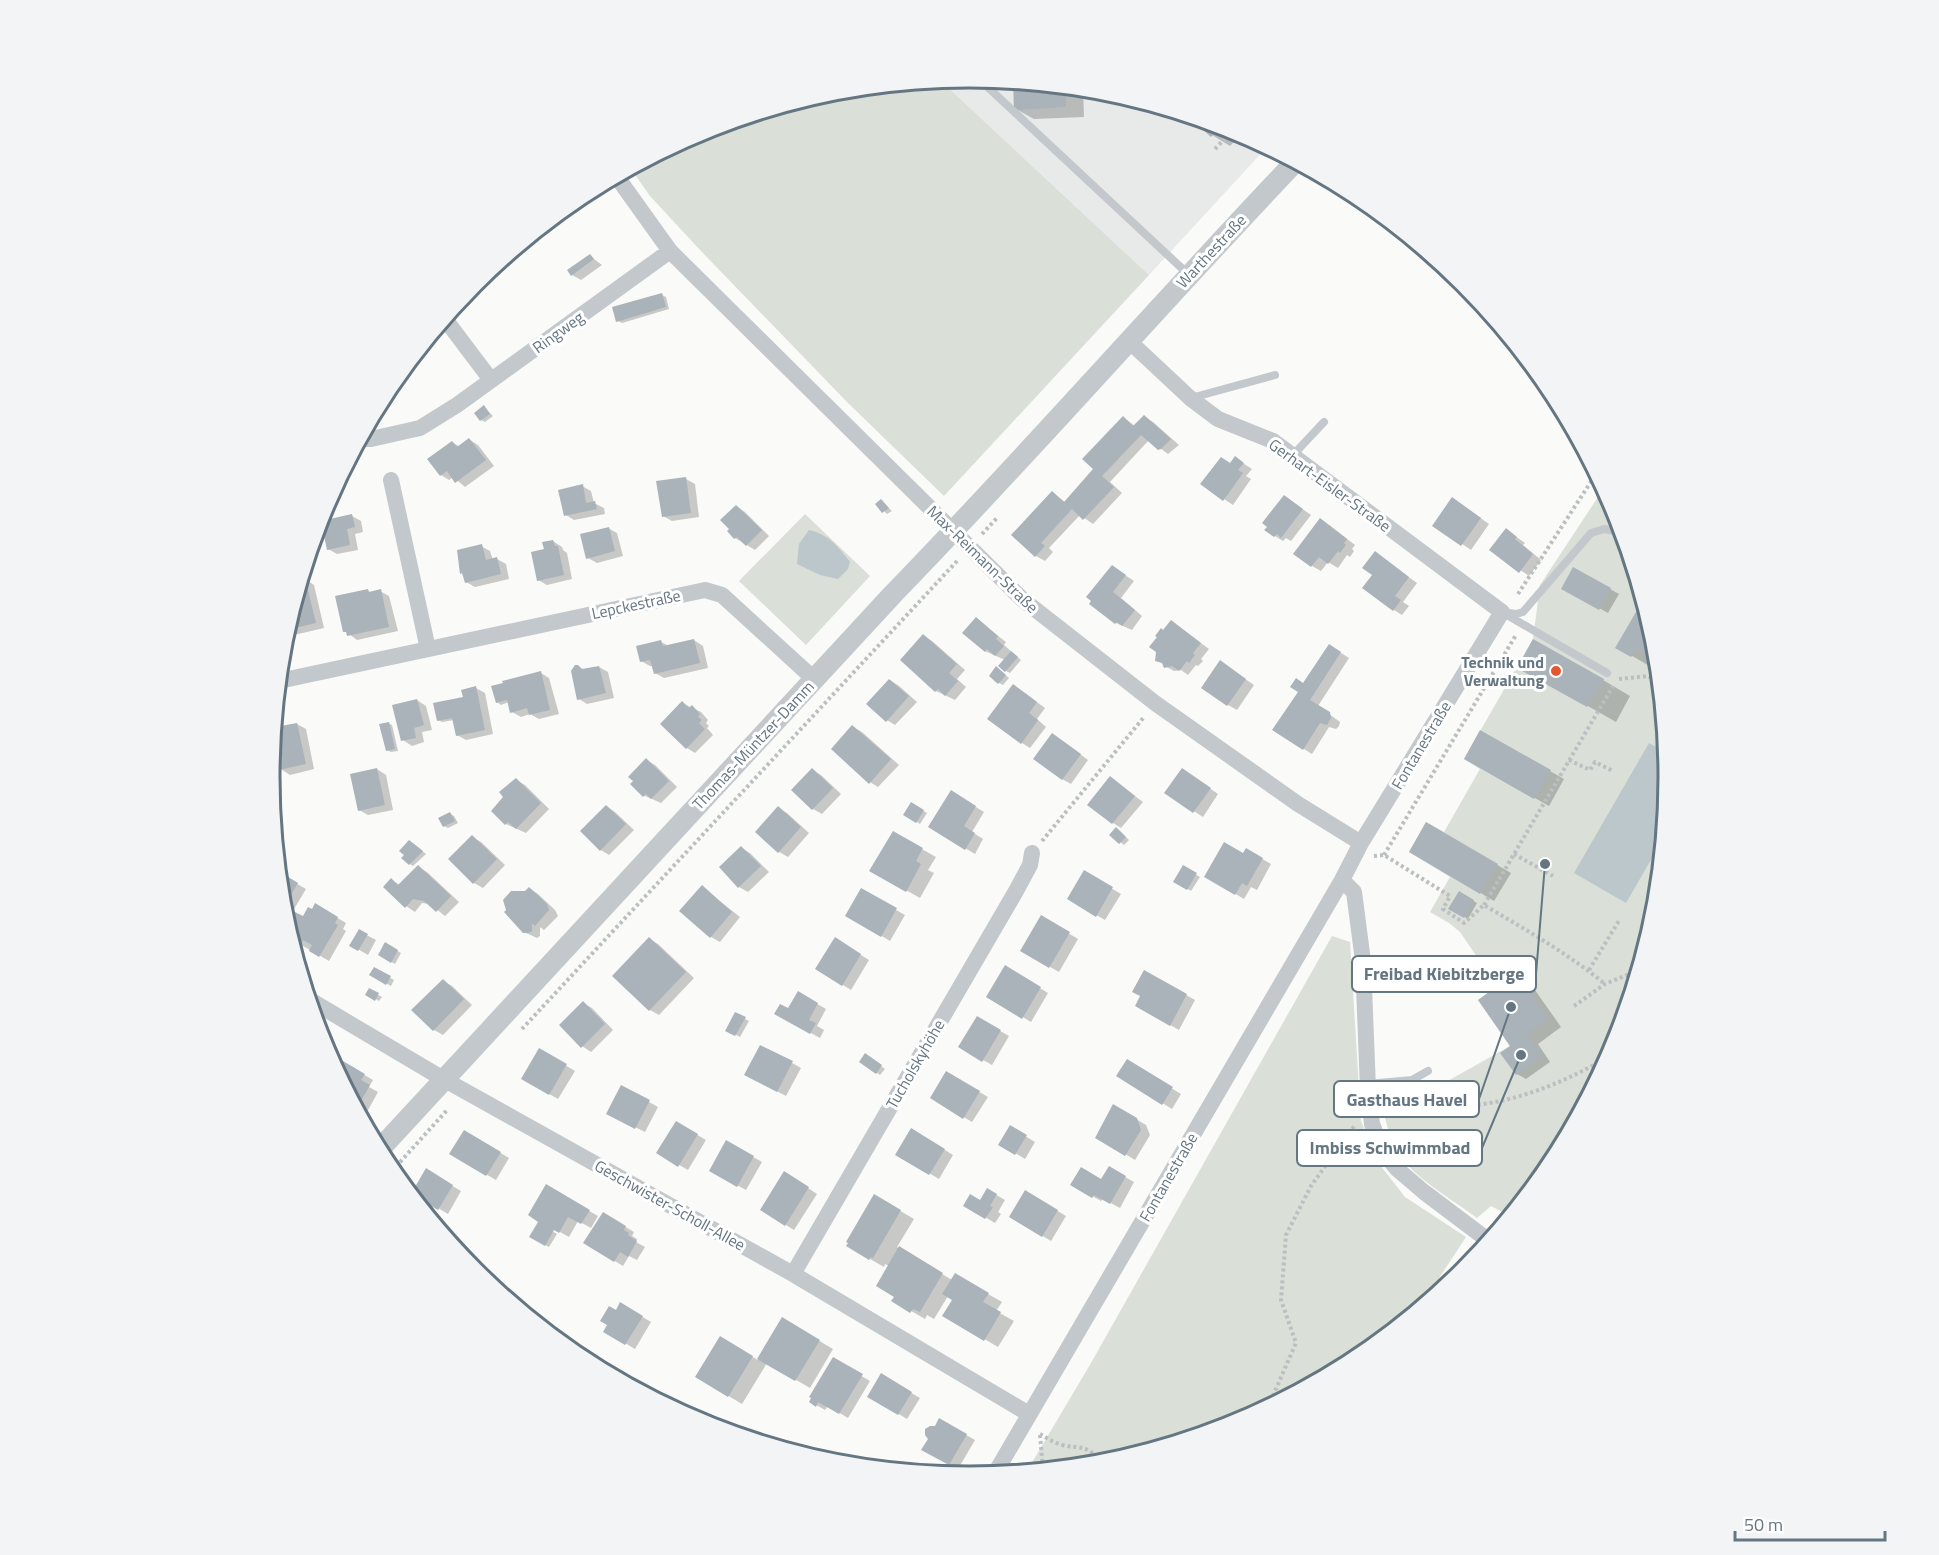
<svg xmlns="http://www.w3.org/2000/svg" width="1939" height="1555" viewBox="0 0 1939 1555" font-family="'Titillium Web',sans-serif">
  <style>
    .built { fill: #e8e9e9 }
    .green { fill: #dadfd7 }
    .water { fill: #bbc7cb }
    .shadow { fill: #0003 }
    .building { fill: #aab3b9 }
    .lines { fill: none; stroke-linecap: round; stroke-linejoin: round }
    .path { stroke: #bbbfc2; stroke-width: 4; stroke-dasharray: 3 3; stroke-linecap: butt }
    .service { stroke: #c3c8cc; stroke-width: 8 }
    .minor { stroke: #c3c8cc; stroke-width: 16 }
    .tertiary { stroke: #c3c8cc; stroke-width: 21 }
    .poi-dot { fill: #e4572e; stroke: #fff; stroke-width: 2 }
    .labels { text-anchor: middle; stroke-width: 6; stroke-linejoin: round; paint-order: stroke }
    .street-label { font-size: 16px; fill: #657683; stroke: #fff }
    .poi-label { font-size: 16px; font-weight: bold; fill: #657683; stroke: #fff; text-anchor: end }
    .rim { fill: none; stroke: #657683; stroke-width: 3 }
    .leader { fill: none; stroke: #657683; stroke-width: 2 }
    .callout-dot { fill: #657683; stroke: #fff; stroke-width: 2 }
    .callout { fill: #fff; stroke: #657683; stroke-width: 2 }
    .callout-label { font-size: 18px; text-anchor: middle; font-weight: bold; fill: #657683 }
  </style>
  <rect width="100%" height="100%" fill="#fafaf8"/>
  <path class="built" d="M970,78l136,14 131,39 30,16 -118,128 -208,-194z"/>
  <path class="green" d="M941,81l208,194 -205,221 -97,-94 -147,-152 -50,-54 -19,-27 71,-38 131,-40z
    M1604,488l12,22 40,131 13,137 -14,136 -39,132 -65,120 -41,50 -19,-10 -14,12c-25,-19 -64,-40 -80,-67 -8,-14 -11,-30 -15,-46l30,-4 98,-55 -32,-46 19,-14 -37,-54 -11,-9 -19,-11 20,-35 -41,-25 17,-30 18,10 36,-63 -16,-10 69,-120 7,-54z
    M805,514l65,62 -64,69 -67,-64z
    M1332,936l18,6 11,179 19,44 25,32 61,40 -48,73 -60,49 -121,65 -131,40 -79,7 64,-108z"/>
  <path class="water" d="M809,530c19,4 29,16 41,32l-2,7 -10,10 -18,-4 -23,-11 2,-20z
    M1649,743l18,10 2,25 -6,61 -37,64 -52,-30z"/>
  <path class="shadow" d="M1014,82l69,7 1,28 -50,2 -18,-10z
    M1192,118l46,13 4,3 -12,12 -18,-11z
    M590,256l12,9 -21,15 -9,-5z
    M662,295l4,2 3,12 -47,14 -4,-2z
    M484,407l9,9 -8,6 -4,-2z
    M1123,417l12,9 9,-9 9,5 26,23 -11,9 -19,-14 -39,42 12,11 -29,31 -13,-9 -31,33 4,4 -8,9 -9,-5 -23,-21 40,-42 12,9 30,-33z
    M470,440l8,5 16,21 -29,21 -12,-10 -4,3 -8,-5 11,-33 8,5z
    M1235,458l17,11 -6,7 5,3 -18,26 -9,-6z
    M686,479l9,5 4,33 -27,4 -9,-5z
    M582,486l9,5 3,12 10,5 1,6 -31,6 -8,-5z
    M1284,496l27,19 -20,26 -5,-3 -3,3 -8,-5z
    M881,501l11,10 -5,3 -10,-10z
    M1461,504l28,20 -18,26 -37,-25z
    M736,506l9,6 24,24 -14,14 -20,-12z
    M352,516l9,5 2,11 -8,2 3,16 -21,4 -9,-5z
    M1329,525l26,20 -3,4 2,2 -4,6 -3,-2 -9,13 -10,-6 -7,9 -9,-5z
    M608,528l9,5 6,23 -26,7 -9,-5z
    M1515,536l10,7 -2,2 18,15 -12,16 -38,-26z
    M553,541l9,6 1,3 4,3 5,26 -25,6 -9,-5 8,-30z
    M481,546l9,5 3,9 4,-1 9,5 3,15 -34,8 -9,-5 -2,-8 -3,-1z
    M1375,553l42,30 -14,19 6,4 -7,9 -8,-5 -20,-36z
    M1113,567l21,14 -13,17 21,18 -10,14 -16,-7 -24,-20z
    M1574,569l45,25 -11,19 -45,-25z
    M305,579l9,6 10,43 -30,7 -7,-5 15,-50z
    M368,591l4,2 8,-2 9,5 9,35 -41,9 -12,-9z
    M1644,602l12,39 -1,18 -4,8 -34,-20z
    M976,619l30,23 -2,3 17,15 -11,13 -4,-2 -1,-11 -20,-9z
    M1172,622l37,27 -8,10 2,2 -5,5 -2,-1 -8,10 -7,-5 -7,1 -9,-5 -8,-14 7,-21z
    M924,636l8,5 33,29 -8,9 9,8 -11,13 -19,-9 -34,-31z
    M694,640l9,6 5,22 -44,10 -9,-5 -2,-7h-3l-9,-5 20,-19 8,4z
    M1338,651l11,7 -31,48 22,16 -1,4 -3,3 -7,-2 -17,27 -8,-5v-65z
    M578,667l7,3 14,-3 9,5 6,26 -27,6 -8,-5 -7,-28 1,-3z
    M1519,667l84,13 27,16 -14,26z
    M1229,668l25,17 -17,25 -9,-5z
    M1001,671l8,7 -6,7 -4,-2z
    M541,673l8,5 10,36 -20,5 -9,-5 -9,3 -9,-5 -3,-10 -8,3 -4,-3z
    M890,680l9,6 18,16 -22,23 -8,-5z
    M476,688l9,5 8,41 -27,6 -9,-5 -3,-15 -12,2 -4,-2z
    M1022,691l23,17 -8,11 9,8 -16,21 -8,-5z
    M417,700l9,6 6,24 -10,2 2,10 -12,4 -9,-6z
    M682,703l19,9 7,8 -2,3 3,3 -2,2 6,7 -18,18 -8,-5z
    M388,723l4,2 6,26 -7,1 -4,-2z
    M297,724l9,5 8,40 -24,6 -9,-6 -1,-2 -9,1 4,-39z
    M853,727l9,5 37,33 -21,22 -8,-5z
    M1481,732l83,47 -15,27 -83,-47z
    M1061,740l27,20 -17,24 -9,-5z
    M646,760l9,5 22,22 -16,16 -18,-8z
    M377,769l9,6 7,35 -25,5 -9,-5z
    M812,770l9,5 20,19 -19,20 -9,-5 -20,-19z
    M1191,775l27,19 -15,23 -37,-24z
    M1111,778l32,24 -22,26 -8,-5z
    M516,780l9,5 24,24 -23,24 -20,-9 -13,-13 12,-14z
    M951,792l33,20 -12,20 11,7 -8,15 -45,-27z
    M912,804l15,9 -7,11 -15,-10z
    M606,806l9,6 19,18 -25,25 -8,-5z
    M778,808l9,5 22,20 -21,24 -9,-5 -22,-20z
    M450,814l4,2 4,7 -10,5 -4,-2z
    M1427,824l84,49 -17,28 -83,-50z
    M1120,831l9,9 -5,5 -13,-10z
    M893,833l43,24 -8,13 6,3 -14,25 -48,-27z
    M472,837l9,5 24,23 -22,23 -9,-5z
    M414,844l12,10 -13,12 -3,-2z
    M741,848l9,5 19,19 -21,20 -9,-5 -18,-19z
    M1247,850l24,14 -14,26 -6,-3 -7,12 -38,-23 37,-21z
    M418,867l9,5 32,30 -14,14 -15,-12 -8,-1 -7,9 -9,-6 -15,-26 9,5z
    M1183,867l17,10 -9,14 -16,-10z
    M1084,872l37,22 -16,26 -36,-21z
    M285,877l21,12 -19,32 -4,-7 -3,-32z
    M702,887l38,30 -20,25 -9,-5z
    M529,888l9,6 17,16 3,6 -14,14 -4,-3v9l-3,2 -13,-6 1,-40z
    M861,890l44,25 -15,26 -43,-26z
    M1460,893l17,10 -9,16 -18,-11z
    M316,905l30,18 -3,6 3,2 -17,30 -38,-22 3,-4 -5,-3 -1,-4 8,-14 7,4 9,-7z
    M1042,917l36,22 -19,33 -37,-21z
    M359,931l17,9 -8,15 -17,-10z
    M649,939l9,5 36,34 -35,37 -9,-5z
    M835,939l34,21 -18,30 -34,-21z
    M386,944l15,9 -6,11 -15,-9z
    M1005,967l43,26 -17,29 -43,-26z
    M375,969l19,11 -3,6 -20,-11z
    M1145,972l50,28 -16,30 -42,-24 5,-11z
    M1516,975l14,8 31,44 -23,17 12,18 -24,17 -9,-5 -4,-28z
    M443,981l9,5 20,19 -29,30 -9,-5 -21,-20z
    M369,990l13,7 -3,4 -12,-7z
    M798,993l28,16 -9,17 7,4 -4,8 -44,-24 13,-4z
    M583,1003l9,5 21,22 -22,22 -9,-6z
    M736,1014l13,7 -9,16 -13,-7z
    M977,1018l32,18 -17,29 -32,-18z
    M540,1050l35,21 -17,28 -35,-20z
    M869,1057l16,12 -5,6 -19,-13z
    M1127,1061l54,33 -9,15 -54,-33z
    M344,1063l29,17 -4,7 9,5 -11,20 -12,-7 -21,-39 6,3z
    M792,1063l9,5 -15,28 -31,-16z
    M947,1073l41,24 -16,25 -40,-24z
    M649,1102l9,5 -13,25 -28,-14z
    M1114,1106l32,19 4,10 -15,25 -38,-23z
    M677,1123l29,17 -18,30 -30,-17z
    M1010,1127l25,15 -10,17 -25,-15z
    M912,1130l41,25 -14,24 -42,-25z
    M465,1132l44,26 -13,22 -45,-26z
    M727,1142l35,20 -16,28 -35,-19z
    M1109,1168l25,14 -14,26 -17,-9 -2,2 -29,-16 30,-4z
    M426,1170l35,21 -13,23 -35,-21z
    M793,1178l24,16 -23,36 -8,-5z
    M546,1186l52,30 -7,12 -13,-7 -9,16 -39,-22z
    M988,1190l17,10 -7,12 3,2 -6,9 -30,-18 15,-3z
    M1026,1192l40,24 -15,25 -40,-24z
    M875,1196l39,23 -17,28 55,33 3,-5 47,27 -6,9 18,10 -16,26 -54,-32 10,-16 -6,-3 -14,23 -7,-4 -2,4 -31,-18 2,-4 -7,-31 -4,-2 -1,3 -14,-8z
    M604,1214l30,18 -2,4 5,3 -1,3 9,5 -8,13 -8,-4 -6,10 -38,-23z
    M539,1224l18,10 -8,13 -18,-10z
    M621,1304l30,18 -16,27 -30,-18z
    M782,1319l51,30 -23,39 -43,-25 -25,41 -45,-27 23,-39 38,22z
    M833,1359l37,22 -22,37 -20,-12 -3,4 -14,-8z
    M882,1376l38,22 -13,21 -38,-23z
    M940,1420l35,20 -17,29 -35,-20z"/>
  <path class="building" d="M1013,82l52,5 1,20 -52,3z
    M1189,117l32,9 -10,11z
    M590,254l4,5 -23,17 -4,-6z
    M662,293l4,14 -50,15 -4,-15z
    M484,405l6,9 -10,7 -6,-8z
    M1144,415l27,24 -10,10 -3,1 -17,-15 -39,41 12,11 -31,33 -11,-11 -31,34 4,3 -10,11 -24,-22 41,-44 12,11 29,-33 -11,-10 41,-43 10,10z
    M469,438l17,22 -31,23 -8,-12 -7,5 -13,-17 25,-18 5,6z
    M1235,456l9,7 -6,7 5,3 -20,28 -23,-17 21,-27 9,6z
    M686,477l5,36 -29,4 -6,-36z
    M583,484l3,19 9,-2 2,8 -33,7 -6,-26z
    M1284,495l19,14 -22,29 -4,-4 -3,3 -10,-7 3,-3 -5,-4z
    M1452,497l29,21 -20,28 -29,-20z
    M881,499l8,9 -7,5 -7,-9z
    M736,505l26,25 -16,16 -9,-9 -3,2 -7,-8 2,-2 -9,-9z
    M352,514l3,13 -8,2 3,16 -23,5 -6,-29z
    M1320,518l27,21 -3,4 2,2 -6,8 -2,-2 -10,13 -9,-7 -8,10 -18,-13z
    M609,527l6,24 -29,8 -6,-25z
    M1506,528l11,9 -2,2 18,15 -14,19 -30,-23z
    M553,540l2,6h3l6,29 -27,6 -6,-29 13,-3 -2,-7z
    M482,544l4,16 11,-3 4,17 -36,9 -3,-10 -2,1 -3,-24z
    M1375,551l34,26 -14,19 6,4 -8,11 -31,-23 10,-13 -10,-7z
    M1112,565l14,10 -13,17 22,18 -13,16 -5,-4 -2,2 -26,-20 2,-3 -5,-4z
    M1573,567l38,21 -12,22 -38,-21z
    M302,578h3l11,45 -29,7z
    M368,589l1,3 12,-3 8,38 -42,9 -1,-4h-3l-8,-36z
    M1643,600l13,41 2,21 -22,-12 -5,7 -16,-9z
    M976,617l22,19 -2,3 8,7 -9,10 -8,-7 -2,3 -23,-19z
    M1171,620l30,23 -8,10 2,2 -6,8 -2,-2 -8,10 -7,-5 -8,2 -2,-5 -7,-2 1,-9 -7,-5 8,-10 -2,-1 6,-8 2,2z
    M923,634l34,30 -8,9 9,8 -13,15 -7,-7 -3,3 -35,-32z
    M694,639l6,24 -46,11 -4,-14 -10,2 -4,-16 25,-6 2,6z
    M1533,639l71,40 -17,28 -70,-39z
    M1329,644l12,8 -31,48 20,12 1,6 -4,7 -7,-2 -17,27 -31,-20 26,-38 -8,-5 6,-9 7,5z
    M1011,651l7,6 -13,15 -7,-6z
    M1220,660l26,19 -19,27 -26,-18z
    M575,665h3l4,4 17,-3 7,27 -29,7 -6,-29z
    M996,666l10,9 -8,9 -9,-8z
    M541,671l9,39 -21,5 -2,-7 -17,5 -3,-13 -11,3 -5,-17 12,-3 -1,-2z
    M889,679l20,17 -23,26 -20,-18z
    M1013,684l24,18 -8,11 9,7 -17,24 -34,-25z
    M476,686l9,44 -29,6 -4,-18 -15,3 -4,-18 30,-6 -2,-7z
    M417,699l7,26 -10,3 2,10 -15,3 -9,-36z
    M682,701l7,7 3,-3 8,9 -2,3 4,3 -3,3 6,6 -19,20 -26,-25z
    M389,722l6,27 -9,2 -7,-27z
    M297,723l9,41 -27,6 -1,-5 -7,1 4,-39z
    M852,725l39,34 -22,25 -38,-35z
    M1480,730l71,40 -17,29 -70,-40z
    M1052,733l29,21 -19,26 -29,-21z
    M646,758l23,23 -18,18 -5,-5 -3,3 -13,-13 3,-3 -5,-4z
    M377,768l8,37 -27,6 -8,-37z
    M812,768l21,20 -21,22 -21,-20z
    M1182,768l29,20 -18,25 -29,-20z
    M1110,776l25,20 -23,28 -25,-19z
    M516,778l25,25 -25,26 -8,-7 -3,3 -14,-14 12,-14 -4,-5z
    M951,790l25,16 -12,20 11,7 -10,17 -37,-23z
    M911,802l13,8 -8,13 -13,-8z
    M606,805l20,19 -26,27 -20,-20z
    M778,806l23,21 -23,26 -23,-21z
    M450,812l5,9 -12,6 -5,-9z
    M1426,822l72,42 -18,30 -71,-42z
    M1116,827l10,10 -7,7 -10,-9z
    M893,831l30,17 -7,13 5,3 -15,28 -37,-21z
    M472,835l25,24 -24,25 -25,-25z
    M409,840l14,11 -14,14 -8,-7 3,-3 -5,-4z
    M1224,842l19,11 3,-5 17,10 -16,28 -5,-3 -7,12 -31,-18z
    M741,846l20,20 -23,22 -19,-21z
    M418,865l33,31 -15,16 -12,-11 -11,-2 -8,9 -22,-21 8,-9 7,7z
    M1183,865l14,8 -10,17 -14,-8z
    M1084,870l29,17 -17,30 -29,-18z
    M285,875l13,8 -15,25 -3,-26z
    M702,885l30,27 -22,26 -31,-27z
    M529,887l18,17 2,6 -14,16 -3,-3v8l-4,2h-5l-19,-21 2,-2 -3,-10 8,-9h14z
    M861,888l36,20 -16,29 -36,-21z
    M1459,891l15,9 -10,18 -16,-9z
    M315,903l23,14 -3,6 3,2 -19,32 -10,-6 3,-6 -9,-5 -3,6 -8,-5v-5l-5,-10 8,-14 8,4 5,-9 4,2z
    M1041,915l29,17 -21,36 -29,-17z
    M359,929l9,5 -10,17 -9,-5z
    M649,937l37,35 -37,39 -37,-35z
    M835,937l26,17 -19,32 -27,-17z
    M385,942l13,8 -7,13 -13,-8z
    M1005,965l36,22 -19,32 -36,-22z
    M374,967l17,9 -5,9 -17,-10z
    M1144,970l43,24 -17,32 -35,-20 5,-10 -8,-4z
    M1516,973l32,46 -21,15 15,22 -26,19 -16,-22 10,-7 -32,-46z
    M443,979l21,20 -31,32 -22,-21z
    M369,988l10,5 -4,8 -10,-6z
    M798,991l20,12 -9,17 7,3 -6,11 -36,-20 6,-10 8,4z
    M583,1001l22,23 -24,24 -22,-23z
    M735,1012l11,5 -11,19 -10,-5z
    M977,1016l24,14 -19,32 -24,-15z
    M760,1045l33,16 -16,31 -33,-17z
    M539,1048l28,16 -18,31 -28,-16z
    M865,1053l17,12 -6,9 -17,-12z
    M1127,1059l46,28 -11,18 -46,-29z
    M343,1061l22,13 -4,6 9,5 -13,23 -24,-45 7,4z
    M946,1071l34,20 -17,28 -33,-21z
    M621,1085l29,15 -15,29 -29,-15z
    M1113,1104l24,14 4,12 -16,26 -30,-18z
    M676,1121l22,13 -20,33 -22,-14z
    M1010,1125l17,10 -12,20 -17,-10z
    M911,1128l34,21 -16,26 -34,-20z
    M464,1130l37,22 -15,24 -37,-22z
    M726,1140l28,16 -17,31 -28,-16z
    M1109,1166l17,10 -16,28 -16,-9 -2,3 -22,-13 11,-18 20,12z
    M426,1168l27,17 -15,25 -27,-16z
    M784,1171l25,16 -24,39 -25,-16z
    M546,1184l44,26 -9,14 -13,-7 -9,16 -5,-3 -9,16 -16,-9 9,-15 -10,-7z
    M987,1188l10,6 -7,12 3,1 -8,12 -22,-13 7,-12 10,6z
    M1025,1190l33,20 -16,27 -33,-20z
    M874,1194l27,16 -28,48 -2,-1 -2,3 -23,-14 2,-3 -2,-1z
    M603,1212l23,14 -2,4 5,3 -1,2 9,6 -9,16 -8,-5 -6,10 -31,-19z
    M899,1246l44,27 -23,39 -7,-3 -3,4 -19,-12 3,-4 -18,-11z
    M955,1273l34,20 -6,9 18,10 -17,29 -42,-25 10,-16 -10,-6z
    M620,1302l23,14 -18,29 -22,-13 4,-7 -7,-4 9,-15 7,4z
    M782,1317l38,23 -25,41 -38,-22z
    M720,1336l33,20 -25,41 -33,-20z
    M833,1357l30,17 -24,40 -21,-12 -2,5 -7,-5 2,-4 -2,-1z
    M881,1373l31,19 -14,23 -31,-18z
    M939,1418l28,16 -18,31 -28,-15 7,-11 -3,-4v-6l5,-3h5z"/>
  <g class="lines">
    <path class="path" d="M1215,149l18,-19
      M1464,293l29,26
      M982,534l15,-16
      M1518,594l78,-120
      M1619,679l29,-3 12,7
      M1569,760l21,10 5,-8 18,9
      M1042,841l102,-124
      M1514,854l39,22
      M1384,855l132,-220
      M1374,856l10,-1 66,41 -7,13 21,14 20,-18c42,25 83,48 121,79
      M1484,905l129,-219
      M1589,970l31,-51
      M1574,1006l31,-22 34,-14
      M522,1029l436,-469
      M1388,1112c33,-3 69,-3 102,-9 44,-8 83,-25 121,-48
      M392,1171l56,-62
      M1271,1399l10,1
      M1268,1407l28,-64 -15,-43 5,-65 25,-49 44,-61
      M1040,1434c7,4 14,9 22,11 18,4 28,-1 38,19
      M1040,1435l3,35"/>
    <path class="service" d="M979,79l209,195
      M1191,398l84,-23
      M1293,455l31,-33
      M1502,612l14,2 7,-2 68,-79 13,-4 18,3
      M1507,615l100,58
      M1367,1084l45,-4 16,-9"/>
    <path class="minor" d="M617,177l53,74 352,348 133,104 143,101 63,39
      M445,319l46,61
      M361,439h10l49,-11 37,-23 213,-154
      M391,480l37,169
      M279,681l426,-91 17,5 92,84
      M1342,880l12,12 9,69 5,128 4,35 11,28 14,17 27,23 65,49
      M310,1000l135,80 348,194 236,140
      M793,1274l223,-383 14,-26 2,-12
      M994,1475l348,-595 19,-37 141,-231 -229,-171 -55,-22 -28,-21 -61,-57"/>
    <path class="tertiary" d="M379,1150l515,-557c137,-141 266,-289 401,-431"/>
  </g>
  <circle class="poi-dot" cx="1556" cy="671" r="6"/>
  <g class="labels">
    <g class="street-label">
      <text transform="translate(1211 251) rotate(-47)" y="6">Warthestraße</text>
      <text transform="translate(558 332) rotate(-36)" y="6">Ringweg</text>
      <text transform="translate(1330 485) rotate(36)" y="6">Gerhart-Eisler-Straße</text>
      <text transform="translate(983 559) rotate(44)" y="6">Max-Reimann-Straße</text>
      <text transform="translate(636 604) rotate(-12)" y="6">Lepckestraße</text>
      <text transform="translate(753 745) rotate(-47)" y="6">Thomas-Müntzer-Damm</text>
      <text transform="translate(1421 745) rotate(-59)" y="6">Fontanestraße</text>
      <text transform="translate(915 1064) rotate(-60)" y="6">Tucholskyhöhe</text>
      <text transform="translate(1168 1177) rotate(-60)" y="6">Fontanestraße</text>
      <text transform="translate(670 1205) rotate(29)" y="6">Geschwister-Scholl-Allee</text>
    </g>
    <g class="poi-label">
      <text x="1544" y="668">Technik und<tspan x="1544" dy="18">Verwaltung</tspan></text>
    </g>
  </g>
  <path d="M0 0H1939V1555H0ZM280 777a689 689 0 1 1 1378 0a689 689 0 1 1-1378 0Z" fill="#f3f4f5" fill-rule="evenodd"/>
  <path class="rim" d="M280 777a689 689 0 1 1 1378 0a689 689 0 1 1-1378 0Z"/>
  <path class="leader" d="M1545 864L1536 974M1511 1007L1479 1099M1521 1055L1482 1148"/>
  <g class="callout-dot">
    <circle cx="1545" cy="864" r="6"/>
    <circle cx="1511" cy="1007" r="6"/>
    <circle cx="1521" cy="1055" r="6"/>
  </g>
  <g class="callout">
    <rect x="1352" y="956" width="184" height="36" rx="6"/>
    <rect x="1334" y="1081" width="145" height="36" rx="6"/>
    <rect x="1297" y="1130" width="185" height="36" rx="6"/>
  </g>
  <g class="callout-label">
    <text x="1444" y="980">Freibad Kiebitzberge</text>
    <text x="1407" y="1106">Gasthaus Havel</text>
    <text x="1390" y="1154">Imbiss Schwimmbad</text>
  </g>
  <path d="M1735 1531v9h150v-9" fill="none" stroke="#657683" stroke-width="3"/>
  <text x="1744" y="1531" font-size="18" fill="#657683" stroke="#ffffff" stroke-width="4.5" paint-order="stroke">50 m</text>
</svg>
